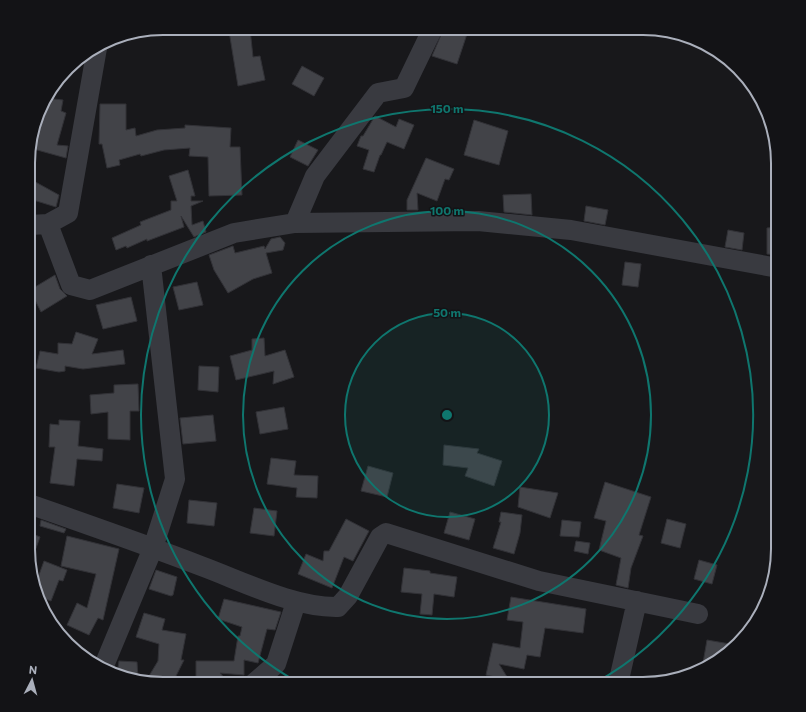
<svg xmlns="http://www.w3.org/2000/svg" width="806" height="712" viewBox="0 0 806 712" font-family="Commissioner,sans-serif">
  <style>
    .building { fill: #424348; stroke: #323237 }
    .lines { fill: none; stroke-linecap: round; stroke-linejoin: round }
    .minor { stroke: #393a40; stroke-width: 20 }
    .ring { fill: none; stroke: #0f766e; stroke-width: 2 }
    .rim { fill: none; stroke: #aaafbb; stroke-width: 2 }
    .centre { fill: #0f766e; stroke: #131316; stroke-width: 2 }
    .ring-label { font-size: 12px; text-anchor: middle; font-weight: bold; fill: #0f766e; stroke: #131316; stroke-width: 3; stroke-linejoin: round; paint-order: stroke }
  </style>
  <rect width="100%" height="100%" fill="#18181b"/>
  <path class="building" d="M444,28h25l-12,36 -25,-8z
    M250,29l3,28 7,-1 5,24 -27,6 -9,-55z
    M302,66l22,12 -10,18 -22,-12z
    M45,98l18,2 -2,11 5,2 -9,32 11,1 -2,12 -36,-10 5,-23z
    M100,104h26v26l9,-2 1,8 21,-6 28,-2v-3l46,3 -1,19h10l2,48 -33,1 -1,-39 -19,-1 1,-8 -26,2 -23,6 -1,-2 -21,6 1,5 -13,3 -5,-24h-3z
    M375,116l21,11 3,-8 15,6 -10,24 -17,-7 -6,13h-1l-6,17 -11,-3 6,-19 -12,-4 4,-10h2z
    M474,120l34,11 -9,34 -35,-10z
    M298,140l20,10 -10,16 -18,-9z
    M426,158l28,11 -5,11 -4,-1 -8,22 -20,-8 1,17h-11v-10z
    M188,170l7,26h-4v5h12l-12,5 1,19 11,-4 3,11 -12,5 -13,-21 3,11 -37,14v-2l-20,9 -1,-2 -10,4 -4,-12 29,-13 -1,-3 31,-12v-9h6l-8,-25z
    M30,179l29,16 -3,12 -26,-8z
    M531,194l1,21 -28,-3 -1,-17z
    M586,206l22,4 -3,15 -21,-4z
    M778,227v28l-11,-1v-26z
    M728,230l16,3 -2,17 -17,-3z
    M280,237l5,6 -2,7 -17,3 6,20 -19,6 -25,14 -14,-23 -5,-15 24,-9 2,7 29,-7 1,3 6,-10z
    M625,262l16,2 -3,23 -16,-2z
    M55,275l5,14 7,7 -26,16 -11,-22z
    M197,282l6,23 -24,5 -6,-23z
    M131,297l6,24 -34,8 -7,-24z
    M76,332l22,7 -6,15 31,-4 2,14 -42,5 -18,-3v5l-6,1 -23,-4 4,-17 18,3v-11l14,1z
    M264,338l1,18 20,-6 9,27 -21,7 1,-13 -38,9 -6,-24 22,-6v-11z
    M199,366l20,1 -1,25 -20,-2z
    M138,384l1,27h-9v29l-22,-1v-27l-17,2 -1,-19 24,-2v-8z
    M284,407l4,22 -28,5 -4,-22z
    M213,415l3,26 -33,3 -3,-26z
    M59,420l21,1 -2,25 25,3 -1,12 -25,-2 -3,27 -24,-3 5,-36h-6l1,-23 9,1z
    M444,445l35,4 -2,4 25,8 -8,25 -29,-10 3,-8 -25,-3z
    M271,458l25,3 -2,14 24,1 -1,22 -21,-1 1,-9 -30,-4z
    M368,466l25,7 -6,24 -26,-6z
    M605,482l46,15 -12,38 4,1 -12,32 -3,20 -12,-3 5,-27 -22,-8 7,-29 -12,-3z
    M117,484l27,4 -5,25 -26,-5z
    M520,487l38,6 -8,25 -32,-11z
    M189,500l28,3 -3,23 -27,-3z
    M254,508l23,3 -3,25 -24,-3z
    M450,512l25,7 -6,21 -25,-7z
    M501,512l21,3 -2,18 -6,21 -21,-6 8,-26h-2z
    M346,519l23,12 -16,30 -9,-4 -12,31 -34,-14 8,-20 17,7 1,-10h5z
    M667,519l19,5 -6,24 -19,-5z
    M41,520l25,9 -2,4 -24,-7z
    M562,520l19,2 -2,15 -19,-1z
    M28,532l12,5 -10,28 -2,-8z
    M67,536l52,13 -16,71 -5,-2 -9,17 -22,-10 10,-22 10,5 9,-34 -35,-8z
    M576,541l14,2 -2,11 -14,-3z
    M699,560l18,5 -5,19 -18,-5z
    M44,561l23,9 -4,11 -4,-1 -8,21 -14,-5 -2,-10z
    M404,568l26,3v2l27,4 -3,20 -20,-3 -2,21 -12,-1 2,-20 -21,-2z
    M156,570l21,7 -4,18 -2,1 -22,-7z
    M511,597l75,12 -3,24 -38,-5 -5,29 -13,-2 -3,14 -25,-5 10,16 -23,-5 7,-32 27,5 3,-26 -16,-2z
    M224,599l57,13 -6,18 -8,-1 -9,34 -14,-3v15l-24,-2 7,8h-31v-20h38l4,-25h2l2,-9 -24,-8z
    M144,613l21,6 -3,11 24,4 -5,26h3l-12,24 -26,-3 12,-20 1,-17 -23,-7z
    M707,640l29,5 -4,5 -22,14 -7,-1z
    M119,661l18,1 1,17 -21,-4z"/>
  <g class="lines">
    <path class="minor" d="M295,223l20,-47 63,-83 26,-5 29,-60
      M48,224l23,61 19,5 144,-57 61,-10 183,-2 93,9 207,38
      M30,225l18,-1 20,-11 29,-165
      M29,504c57,20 115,40 172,62 41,15 93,42 137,41l10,-11 32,-59 6,-4 153,48 159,33
      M103,668l50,-120 22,-69 -24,-214
      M253,684l23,-20 20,-62
      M618,684l19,-83"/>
  </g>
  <circle cx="447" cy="415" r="102" fill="#0f766e" fill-opacity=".12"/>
  <g class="ring">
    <circle cx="447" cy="415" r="102"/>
    <circle cx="447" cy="415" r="204"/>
    <path d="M301 684A306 306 0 1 1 595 683"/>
  </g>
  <path d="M0 0H806V712H0ZM163 35H643A128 128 0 0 1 771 163V549A128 128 0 0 1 643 677H163A128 128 0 0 1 35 549V163A128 128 0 0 1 163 35Z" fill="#131316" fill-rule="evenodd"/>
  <path class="rim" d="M163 35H643A128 128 0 0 1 771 163V549A128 128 0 0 1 643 677H163A128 128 0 0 1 35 549V163A128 128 0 0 1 163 35Z"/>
  <circle cx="447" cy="415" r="6" class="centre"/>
  <g class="ring-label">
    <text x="447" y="113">150 m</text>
    <text x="447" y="215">100 m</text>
    <text x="447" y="317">50 m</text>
  </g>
  <g transform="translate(32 680) rotate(6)" stroke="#131316" stroke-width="3" paint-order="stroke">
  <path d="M0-3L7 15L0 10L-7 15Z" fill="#aaafbb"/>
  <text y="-6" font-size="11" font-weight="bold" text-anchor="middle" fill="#aaafbb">N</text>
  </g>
</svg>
